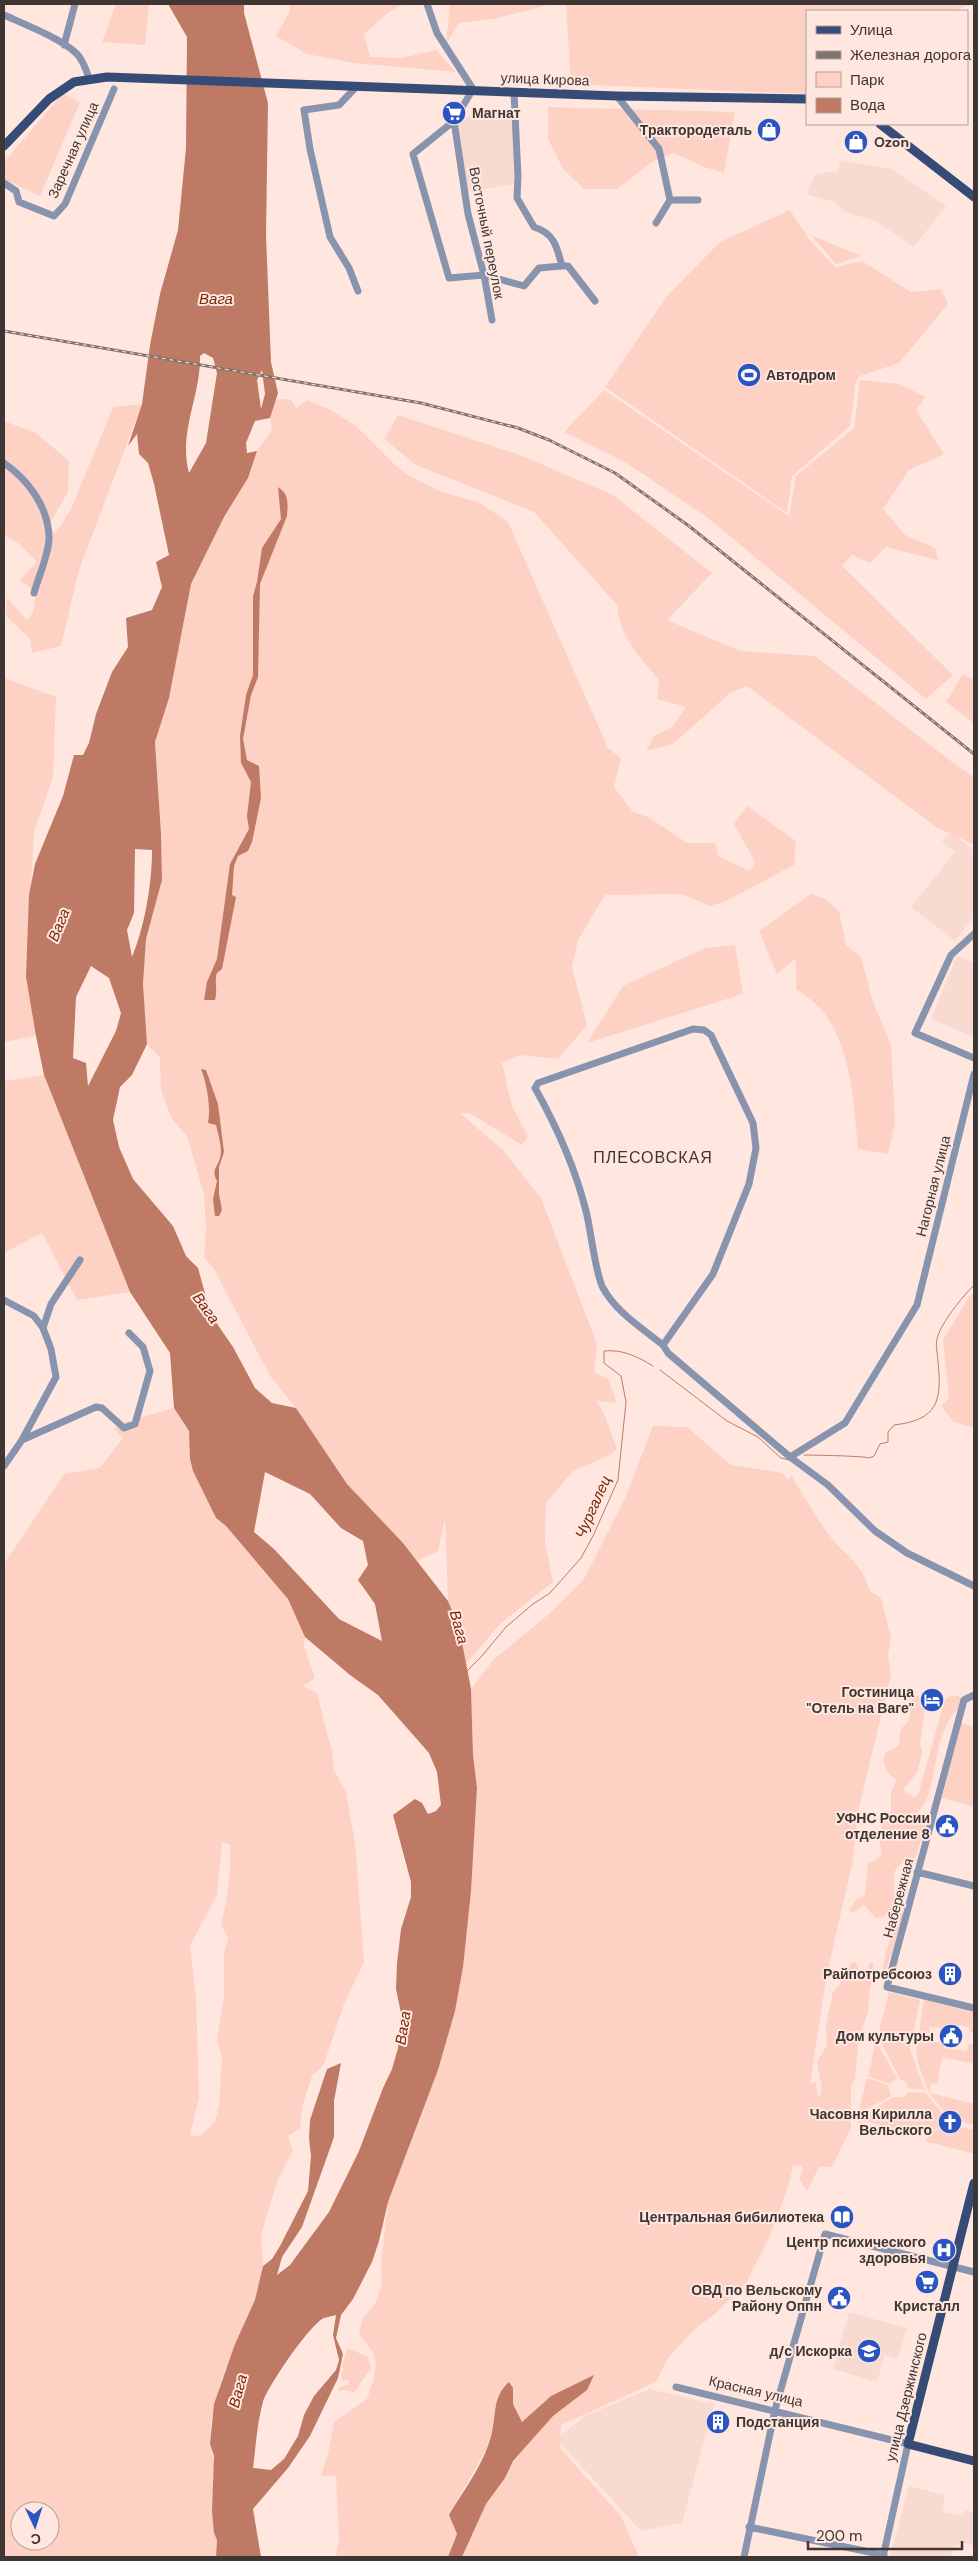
<svg xmlns="http://www.w3.org/2000/svg" width="978" height="2561" viewBox="0 0 978 2561" font-family="'DM Sans',sans-serif">
  <style>
    .built { fill: #f9dad0 }
    .green { fill: #fdd1c4; fill-rule: evenodd }
    .water { fill: #bf7a65; fill-rule: evenodd }
    .lines { fill: none; stroke-linecap: round; stroke-linejoin: round }
    .stream { stroke: #bf7a65; stroke-width: 1 }
    .minor { stroke: #8894ae; stroke-width: 7 }
    .major { stroke: #374b77; stroke-width: 9 }
    .rail-casing { stroke: #81736f; stroke-width: 3 }
    .rail { stroke: #ffe7e0; stroke-width: 1; stroke-dasharray: 4; stroke-linecap: butt }
    .labels { text-anchor: middle; stroke-width: 4; stroke-linejoin: round; paint-order: stroke }
    .street-label { font-size: 14px; fill: #3f3633; stroke: #ffe7e0 }
    .poi-label { font-size: 14px; font-weight: bold; fill: #3f3633; stroke: #ffe7e0; text-anchor: end }
    .water-label { font-size: 15px; font-style: italic; fill: #792607; stroke: #ffe7e0 }
    .quarter-label { font-size: 16px; letter-spacing: 1px; fill: #3f3633; stroke: #ffe7e0 }
  </style>
  <rect width="100%" height="100%" fill="#ffe7e0"/>
  <path class="built" d="M512,113l3,71 -49,8 -9,-59 1,-15z
    M840,160l52,9 54,37 -32,41 -39,-26 -30,-9 -10,-10 -27,-7 1,-8 7,-13 22,-3z
    M950,832l24,18v67l-19,24 -44,-34 44,-55 -13,-10z
    M957,956l17,7v74l-43,-18z
    M849,2312l58,16 -9,31 -13,-4 -8,27 -44,-13z
    M649,2389l65,15 -32,119 -41,8 -85,-92 29,-23z
    M909,2486l36,9 -2,17 20,4 2,-6 9,2v34l-14,-4 -2,5 -4,-1 -3,11h-61z"/>
  <path class="green" d="M116,4h33l-4,41 -43,-3z
    M289,4h115l-16,9 -24,21 6,23 32,1 34,-8 20,22 -102,-9 -47,-9 -31,-18 14,-25z
    M450,4h103l-60,15 -34,4 -13,21z
    M566,4h407l-21,7h-145v83l-236,-10z
    M63,93l17,9 -40,94 -36,-17v-17z
    M548,107l187,5 -11,61 -20,-6 -30,-14 -19,7 -38,29h-33l-21,-20 -15,-30z
    M790,210l19,29 26,28 27,-6 49,31 30,-3 7,15 -49,59 -39,13 -4,5 -6,45 -58,50 -5,37 -182,-126 62,-91 53,-54z
    M811,235l50,21 -25,8z
    M860,380l39,4 27,13 -10,13 28,44 -35,16 -26,39 22,26 30,13 3,12 -52,-13 -16,16 -18,-8 -10,11 -3,-3 114,112 -27,24 -218,-181 -83,-56 -61,-30 40,-42 185,126 7,-40 58,-48z
    M283,399l8,1 5,8 11,-8 24,10 25,16 40,40 14,10 32,16 38,11 28,19 100,226 13,10 -7,29 19,25 15,5 39,26h28l3,13 32,15 5,-9 -21,-38 13,-18 49,35 -2,24 -68,36 -16,5 -29,-12 -76,1 -27,45 -6,27 15,58 -29,34 -39,-4 -17,8 10,43 16,30 -6,9 -51,-31 -11,-1 43,37 38,48 56,146 -3,28 14,7 9,24 -20,-2 8,15 12,33 -7,6 -37,16 -27,32 -1,39 8,40 -52,41 -35,41 -7,-37 -11,-26 -3,-82 -7,32 -20,10 -71,-77 -23,-31 -28,-45 -26,-32 -56,-107 -10,-12 2,-28 -2,-34 -17,-59 -15,-17 -11,-28 -1,-33 -13,-14 -4,-60 3,-45 16,-59 -1,-46 -6,-92 14,-44 22,-114 33,-67 24,-39 9,-27 15,-21 -2,-12 5,-18z
    M142,404l-63,166 -18,76 -29,7 -2,-14 -24,-23 1,-18 20,22 6,-8 3,-19 -16,-13 17,-18 -18,-18 -15,-9v-114l32,12 33,28 -1,31 -21,36 9,5 15,-24 42,-102z
    M398,415l122,40 93,40 99,78 -45,47 73,31 75,5 137,106 22,15v68l-38,-18 -189,-141 -17,7 -57,51 -27,7 8,-15 18,-9 14,-20 -29,-8 2,-19c-20,-24 -39,-42 -42,-75l-83,-93 -118,-47 -32,-26z
    M963,674l11,6v43l-28,-21z
    M4,678l52,19 -3,80 -19,55 -8,145 10,59 -32,6z
    M811,894l14,5 14,12 7,34 15,12 12,45 18,43 4,78 -7,31 -30,-5c-4,-44 -7,-106 -38,-141 -6,-7 -16,-13 -24,-19v-31l-19,16 -18,-43z
    M735,945l8,49 -156,49 36,-57 82,-38z
    M44,1075l86,217 -53,8 -35,-67 -38,20v-172z
    M974,1292v136l-20,-6 -13,-16 8,-8 -6,-58 26,-43z
    M174,1408l15,23 4,40 23,47 10,8 62,73 17,38 -1,10 11,31 -12,8 14,7 15,59 2,18 12,22 9,50 9,120 -20,42 -20,60 -12,12 -10,31 -2,21 -12,8 5,14 -16,32 -12,39 -4,17 2,28 -8,34 -34,80 -10,41 -1,23 4,18 -2,49 2,22 3,7 -1,17h-212v-993l60,-90 35,-6 4,-4 20,-26 -9,-9 8,-6zM222,1842l8,3c1,28 -2,53 -9,80l7,12 -4,17v43l-7,42 5,19 -3,47 -4,17 -15,14 -10,-1 9,-37 -3,-101 -6,-51 27,-51zM20,2511h30v30h-30z
    M653,1426l34,1 44,38 52,8 5,7 3,-5c12,19 23,39 36,57 17,25 33,27 43,59l11,7 10,40 -3,17 3,20 -34,141 -4,44 -26,114 -17,110 5,-2 4,16 3,-9 -5,-27 10,-17 -1,-20 7,-33 7,-8 11,-21 4,-1 3,4 1,12 4,2 7,-18 4,2 -3,8 3,8 -4,7 -2,26 -9,23 -4,44 -4,6v42l-19,39h-13l-12,24 -8,-12 4,-9 -1,-4 -9,-1 -4,19 -20,54 -23,45 -29,29 -23,18 -26,28 -12,24 -95,43 -1,23 61,68 18,41h-177l24,-53 19,-26 8,-17 40,-45 11,-8 -13,-12 -29,26 -9,-18v-16l-18,19 -3,25 -6,18 -37,65 8,19 -9,23h-112l3,-18 -3,-63h-15l7,-22 6,-32 33,-23 6,-18 3,-17 -3,-12 -14,-18 3,-15 13,-15 7,-20 -1,-22 7,-60 50,-132 17,-59 16,-120 6,-103 -4,-33 -2,-66 23,-30 55,-45 35,-35 41,-81z
    M918,1696l8,3 -6,45 2,7 -4,20 -14,18 2,4 9,4 4,-5 26,-93c5,-4 12,-4 17,-1l-2,9c-25,21 -22,63 -33,91 -3,7 -9,13 -13,19l12,6 -10,34c-6,3 -17,7 -20,12 -5,7 1,29 -2,40l-11,8 -8,1 -11,-13 -11,8 -4,-3 8,-11 8,-4 3,-31 12,-7 2,-4 -3,-13 4,-19 8,-11v-18l6,-12c-10,-6 -16,-16 -12,-27 20,-10 12,-5 16,-23 1,-4 6,-6 7,-9 4,-8 1,-16 5,-24z
    M961,1723l13,4v77l-2,2 -30,-8z
    M901,1912l4,2 -23,68v-12l13,-52z
    M889,1992l31,8 -10,50 15,40 -17,-2 -2,-6 -6,-3 -22,-43z
    M924,2000l50,12v20h-5v-5l-23,-3 -1,4 -15,-1 -2,14 16,2v5l23,3 1,-7 6,1v-5v24l-32,-7 -5,27 -6,-1 -1,10 44,11v21l-17,-4 -4,-6h-6l-18,-22 -11,-30 -2,-13z
    M876,2041l21,37 -8,6 -21,-8z
    M867,2078l21,7 3,11 -33,18z
    M908,2092l18,1 19,24 -2,8 -19,10 -61,-14 -5,3 1,-6 34,-21h11z
    M944,2126l4,3 8,-3 18,4v24l-49,-13 5,-7z
    M348,2348l20,9 3,11 -17,25 -8,-3 -8,1 2,-4 9,-3v-5l-7,3 -1,-9 3,-4 -3,-2z"/>
  <path class="water" d="M168,4h76v9l24,90 -2,132 5,127 7,31 -8,25 -15,3 -9,22 1,10 10,-2 -9,27 -24,39 -33,67 -22,114 -14,44 6,92 1,46 -16,59 -3,45 4,60 -15,31 -12,12 -7,33 6,27 14,32 40,47 13,30 12,12 13,47 22,32 22,41 17,15 24,5 51,76 56,59 45,58 11,26 12,62 2,66 4,33 -6,103 -8,76 -8,44 -17,59 -50,132 -9,39 -7,21 -19,37 -12,16 -5,23 7,16 -5,24 -28,58 -22,32 -35,41 8,48h-45l1,-17 -3,-7 -2,-22 2,-55 -4,-12 4,-40 21,-60 20,-44 8,-34 9,-7 8,-13 28,-55 3,-35 -2,-18 1,-18 17,-51 14,-6 -7,38v36l-32,90 -20,30 -5,18 13,-10 39,-53 30,-61 24,-63 9,-19 6,-21 4,-30 -6,-29 1,-26 4,-34 10,-32v-15l-18,-67 22,-16 7,4 6,11 8,-3 5,-6 -4,-33 -8,-19 -51,-58 -28,-20 -45,-38 -17,-38 -62,-73 -10,-8 -23,-47 -3,-12 -1,-28 -15,-23 -4,-55 -40,-61 -86,-217 -8,-39 -10,-59 3,-82 6,-31 28,-68 11,-41h9l6,-12 7,-29 16,-42 16,-25 -2,-29 26,-8 10,-23 -6,-25 13,-7 -15,-71 -6,-21 -9,-9 -2,-20 -9,12 14,-42 8,-59 10,-51 18,-64 8,-82 1,-111zM204,353l9,5 4,15 -11,70 -17,30c-11,-41 12,-77 11,-117zM262,370l3,24 -4,15 -4,-29zM135,849l17,1c0,33 -7,76 -20,107l-5,-27 7,-17zM91,966l18,12 12,35 -5,18 -28,55 -2,-23 -13,-5 3,-61zM265,1472l45,22 31,34 22,13 5,24 -10,15 17,24 7,37 -43,-22 -65,-70 -20,-17zM336,2315l-3,20 6,25 -3,10 -22,26 -10,19 -6,21 -14,23 -13,11 -18,-2c3,-22 4,-45 10,-66 5,-16 47,-78 61,-84 4,-1 8,-2 12,-3z
    M278,487c11,7 10,16 9,29l-27,68 -2,93 -7,18 -8,44 4,21 12,6 2,32 -9,44 -4,9 -10,5 -4,10 -2,29 4,2 -14,72 -5,4c-3,8 1,16 -2,27h-11l3,-18 10,-23 13,-95 19,-35 -2,-13 4,-34 -10,-19 -1,-27 6,-41 7,-20v-79l4,-14 5,-34 19,-29z
    M201,1069l5,1 12,34 6,48 -5,15v27l3,16 -3,6h-4l-2,-17 4,-18c-6,-11 0,-13 3,-23 3,-9 -2,-24 -4,-33l-8,-2c3,-16 -1,-39 -7,-54z
    M594,2375l-7,15 -34,26 -40,45 -8,17 -19,26 -24,53h-14l9,-23 -8,-19c15,-25 37,-54 43,-83 4,-18 1,-36 17,-50l4,6v16l9,18 29,-26z"/>
  <g class="lines">
    <path class="stream" d="M660,1370l67,51 31,16 23,21 8,2
      M804,1455c8,0 61,1 65,3l5,-2 6,-12 8,-2v-10l6,-7c44,-5 48,-24 44,-63 0,-7 -3,-17 -1,-23 3,-15 26,-43 37,-54
      M467,1671l14,-14 25,-30 27,-23 17,-11 31,-35 12,-22 25,-56 8,-78 -5,-26 -17,-13v-12c19,-2 34,6 49,15"/>
    <path class="minor" d="M427,4l10,29 36,56 -19,32 -41,33 36,124 35,-3 40,11 15,-18 23,-2c-5,-19 -8,-33 -28,-39l-17,-29 1,-21 -4,-85
      M4,15c20,9 58,24 73,39 6,6 9,16 12,24
      M64,45l11,-41
      M356,87l-17,18 -35,5 6,39 20,88 19,31 9,23
      M617,96l42,53 11,51h28
      M454,121l14,93 16,61 8,45
      M4,183l12,8 3,11 35,14 11,-12 49,-115
      M656,223l14,-23
      M562,266h6l27,35
      M4,463c24,17 44,43 45,74 1,14 -11,41 -15,56
      M974,934l-23,21 -36,78 59,25
      M4,1300l30,16 9,12 8,21 5,28 -34,63 -18,26
      M43,1328l8,-24 29,-44
      M663,1345c-21,-17 -46,-32 -60,-57 -8,-15 -12,-58 -17,-77 -11,-44 -29,-84 -51,-123l3,-5 155,-54 11,1 7,5 42,88 3,25 -7,36 -36,90 -50,71 5,8 122,104 55,-34 72,-118 57,-231
      M22,1440l74,-33 6,1 22,20 11,-4 15,-53 -7,-24 -14,-14
      M790,1457l38,28 47,46 32,22 67,33
      M974,1695l-10,5 -77,287 87,21
      M917,1872l57,14
      M676,2387l232,57 -25,113
      M749,2527l135,28
      M744,2557l31,-147 50,-176 149,38"/>
    <path class="major" d="M880,124l94,73
      M4,146l45,-47 25,-17 33,-5 510,19 190,3
      M974,2183l-66,261 66,17"/>
    <g class="rail-casing">
      <path id="rail" d="M4,331l417,72 97,25 31,12 66,33 74,53 285,228"/>
    </g>
    <use href="#rail" class="rail"/>
  </g>
  <defs>
    <g id="supermarket-disc" transform="scale(1.25)"><circle r="9.5" fill="#2a54c2" stroke="#ffe7e0"/><path d="M-6-5.5h2.5l.6 2H6L4.5 2H-2.5L-4.4-4H-6ZM-1.5 3.2a1.3 1.3 0 1 0 .1 0ZM3 3.2a1.3 1.3 0 1 0 .1 0Z" fill="#fff"/></g>
    <g id="shop-disc" transform="scale(1.25)"><circle r="9.5" fill="#2a54c2" stroke="#ffe7e0"/><path d="M-5-2.5h2.3a2.7 3.5 0 0 1 5.4 0H5L5.5 6h-11ZM-1.5-2.5h3a1.5 2.3 0 0 0-3 0Z" fill="#fff"/></g>
    <g id="stadium-disc" transform="scale(1.25)"><circle r="9.5" fill="#2a54c2" stroke="#ffe7e0"/><path d="M0-5a6.5 5 0 1 0 0 10a6.5 5 0 1 0 0-10ZM-3.5-1.8h7v3.6h-7Z" fill="#fff"/></g>
    <g id="hotel-disc" transform="scale(1.25)"><circle r="9.5" fill="#2a54c2" stroke="#ffe7e0"/><path d="M-6-4.5h1.5V1H6V5H4.5V3h-9V5H-6ZM-4 0a1.8 1.8 0 1 1 3.6 0ZM.5 0V-2.5h3Q6-2.5 6 0Z" fill="#fff"/></g>
    <g id="civic-disc" transform="scale(1.25)"><circle r="9.5" fill="#2a54c2" stroke="#ffe7e0"/><path d="M-.6-6.5H3V-4.5H.6V-3L4-1V1h2V6H-6V1h2V-1L-.6-3ZM-1.2 2.5V6h2.4V2.5Z" fill="#fff"/></g>
    <g id="building-disc" transform="scale(1.25)"><circle r="9.5" fill="#2a54c2" stroke="#ffe7e0"/><path d="M-4-6H4V6H1V3H-1V6H-4ZM-2.5-4.3h1.7v1.8h-1.7ZM.8-4.3h1.7v1.8H.8ZM-2.5-1h1.7V.8h-1.7ZM.8-1h1.7V.8H.8Z" fill="#fff"/></g>
    <g id="church-disc" transform="scale(1.25)"><circle r="9.5" fill="#2a54c2" stroke="#ffe7e0"/><path d="M-1.2-6h2.4v3.5h3.3v2.4h-3.3V6h-2.4V-.1h-3.3v-2.4h3.3Z" fill="#fff"/></g>
    <g id="library-disc" transform="scale(1.25)"><circle r="9.5" fill="#2a54c2" stroke="#ffe7e0"/><path d="M-6-4Q-3-5.5-.7-3.5V5Q-3 3-6 4ZM6-4Q3-5.5 .7-3.5V5Q3 3 6 4Z" fill="#fff"/></g>
    <g id="hospital-disc" transform="scale(1.25)"><circle r="9.5" fill="#2a54c2" stroke="#ffe7e0"/><path d="M-5-5h3v3.5h4V-5h3V5h-3V1.5h-4V5h-3Z" fill="#fff"/></g>
    <g id="school-disc" transform="scale(1.25)"><circle r="9.5" fill="#2a54c2" stroke="#ffe7e0"/><path d="M0-5L7-2L0 1L-7-2ZM-4 1L0 2.5L4 1V4Q0 6-4 4Z" fill="#fff"/></g>
  </defs>
  <g fill-rule="evenodd">
    <use href="#supermarket-disc" x="454" y="113"/>
    <use href="#shop-disc" x="769" y="130"/>
    <use href="#shop-disc" x="856" y="142"/>
    <use href="#stadium-disc" x="749" y="375"/>
    <use href="#hotel-disc" x="932" y="1700"/>
    <use href="#civic-disc" x="947" y="1826"/>
    <use href="#building-disc" x="950" y="1974"/>
    <use href="#civic-disc" x="951" y="2036"/>
    <use href="#church-disc" x="950" y="2122"/>
    <use href="#library-disc" x="842" y="2217"/>
    <use href="#hospital-disc" x="944" y="2250"/>
    <use href="#supermarket-disc" x="927" y="2282"/>
    <use href="#civic-disc" x="839" y="2298"/>
    <use href="#school-disc" x="869" y="2351"/>
    <use href="#building-disc" x="718" y="2422"/>
  </g>
  <g class="labels">
    <g class="street-label">
      <text transform="translate(545 79) rotate(2)" y="5">улица Кирова</text>
      <text transform="translate(73 150) rotate(-66)" y="5">Заречная улица</text>
      <text transform="translate(487 233) rotate(79)" y="5">Восточный переулок</text>
      <text transform="translate(933 1186) rotate(-76)" y="5">Нагорная улица</text>
      <text transform="translate(898 1898) rotate(-75)" y="5">Набережная</text>
      <text transform="translate(756 2391) rotate(13)" y="5">Красная улица</text>
      <text transform="translate(906 2397) rotate(-76)" y="5">улица Дзержинского</text>
    </g>
    <g class="poi-label">
      <text x="472" y="118" text-anchor="start">Магнат</text>
      <text x="752" y="135">Трактородеталь</text>
      <text x="874" y="147" text-anchor="start">Ozon</text>
      <text x="766" y="380" text-anchor="start">Автодром</text>
      <text x="914" y="1697">Гостиница<tspan x="914" dy="16">"Отель на Ваге"</tspan></text>
      <text x="930" y="1823">УФНС России<tspan x="930" dy="16">отделение 8</tspan></text>
      <text x="932" y="1979">Райпотребсоюз</text>
      <text x="934" y="2041">Дом культуры</text>
      <text x="932" y="2119">Часовня Кирилла<tspan x="932" dy="16">Вельского</tspan></text>
      <text x="824" y="2222">Центральная бибилиотека</text>
      <text x="926" y="2247">Центр психического<tspan x="926" dy="16">здоровья</tspan></text>
      <text x="822" y="2295">ОВД по Вельскому<tspan x="822" dy="16">Району Оппн</tspan></text>
      <text x="927" y="2311" text-anchor="middle">Кристалл</text>
      <text x="852" y="2356">д/с Искорка</text>
      <text x="736" y="2427" text-anchor="start">Подстанция</text>
    </g>
    <g class="water-label">
      <text x="216" y="304">Вага</text>
      <text transform="translate(59 925) rotate(-68)" y="5">Вага</text>
      <text transform="translate(206 1308) rotate(54)" y="5">Вага</text>
      <text transform="translate(593 1507) rotate(-66)" y="5">Чургалец</text>
      <text transform="translate(459 1627) rotate(74)" y="5">Вага</text>
      <text transform="translate(403 2028) rotate(-81)" y="5">Вага</text>
      <text transform="translate(238 2391) rotate(-75)" y="5">Вага</text>
    </g>
    <g class="quarter-label">
      <text x="653" y="1163">ПЛЕСОВСКАЯ</text>
    </g>
  </g>
  <rect width="978" height="2561" fill="none" stroke="#3f3633" stroke-width="10"/>
  <rect x="806" y="10" width="162" height="115" fill="#ffe7e0" stroke="#b2a09b"/>
  <rect x="816" y="26" width="25" height="8" fill="#374b77" stroke="#b2a09b"/>
  <text x="850" y="35" font-size="15" fill="#3f3633">Улица</text>
  <rect x="816" y="51" width="25" height="8" fill="#81736f" stroke="#b2a09b"/>
  <text x="850" y="60" font-size="15" fill="#3f3633">Железная дорога</text>
  <rect x="816" y="72" width="25" height="15" fill="#fdd1c4" stroke="#b2a09b"/>
  <text x="850" y="85" font-size="15" fill="#3f3633">Парк</text>
  <rect x="816" y="98" width="25" height="15" fill="#bf7a65" stroke="#b2a09b"/>
  <text x="850" y="110" font-size="15" fill="#3f3633">Вода</text>
  <g transform="translate(35 2526) rotate(176)"><circle r="24" fill="#ffe7e0" stroke="#b2a09b"/>
  <path d="M0-4L9 19L0 12L-9 19Z" fill="#2a54c2"/>
  <text y="-8" font-size="14" font-weight="bold" text-anchor="middle" fill="#3f3633">С</text>
  </g>
  <path d="M808 2541v8h154v-8" fill="none" stroke="#3f3633" stroke-width="2.5"/>
  <text x="816" y="2541" font-size="15" fill="#3f3633" stroke="#ffe7e0" stroke-width="4" paint-order="stroke">200 m</text>
</svg>
